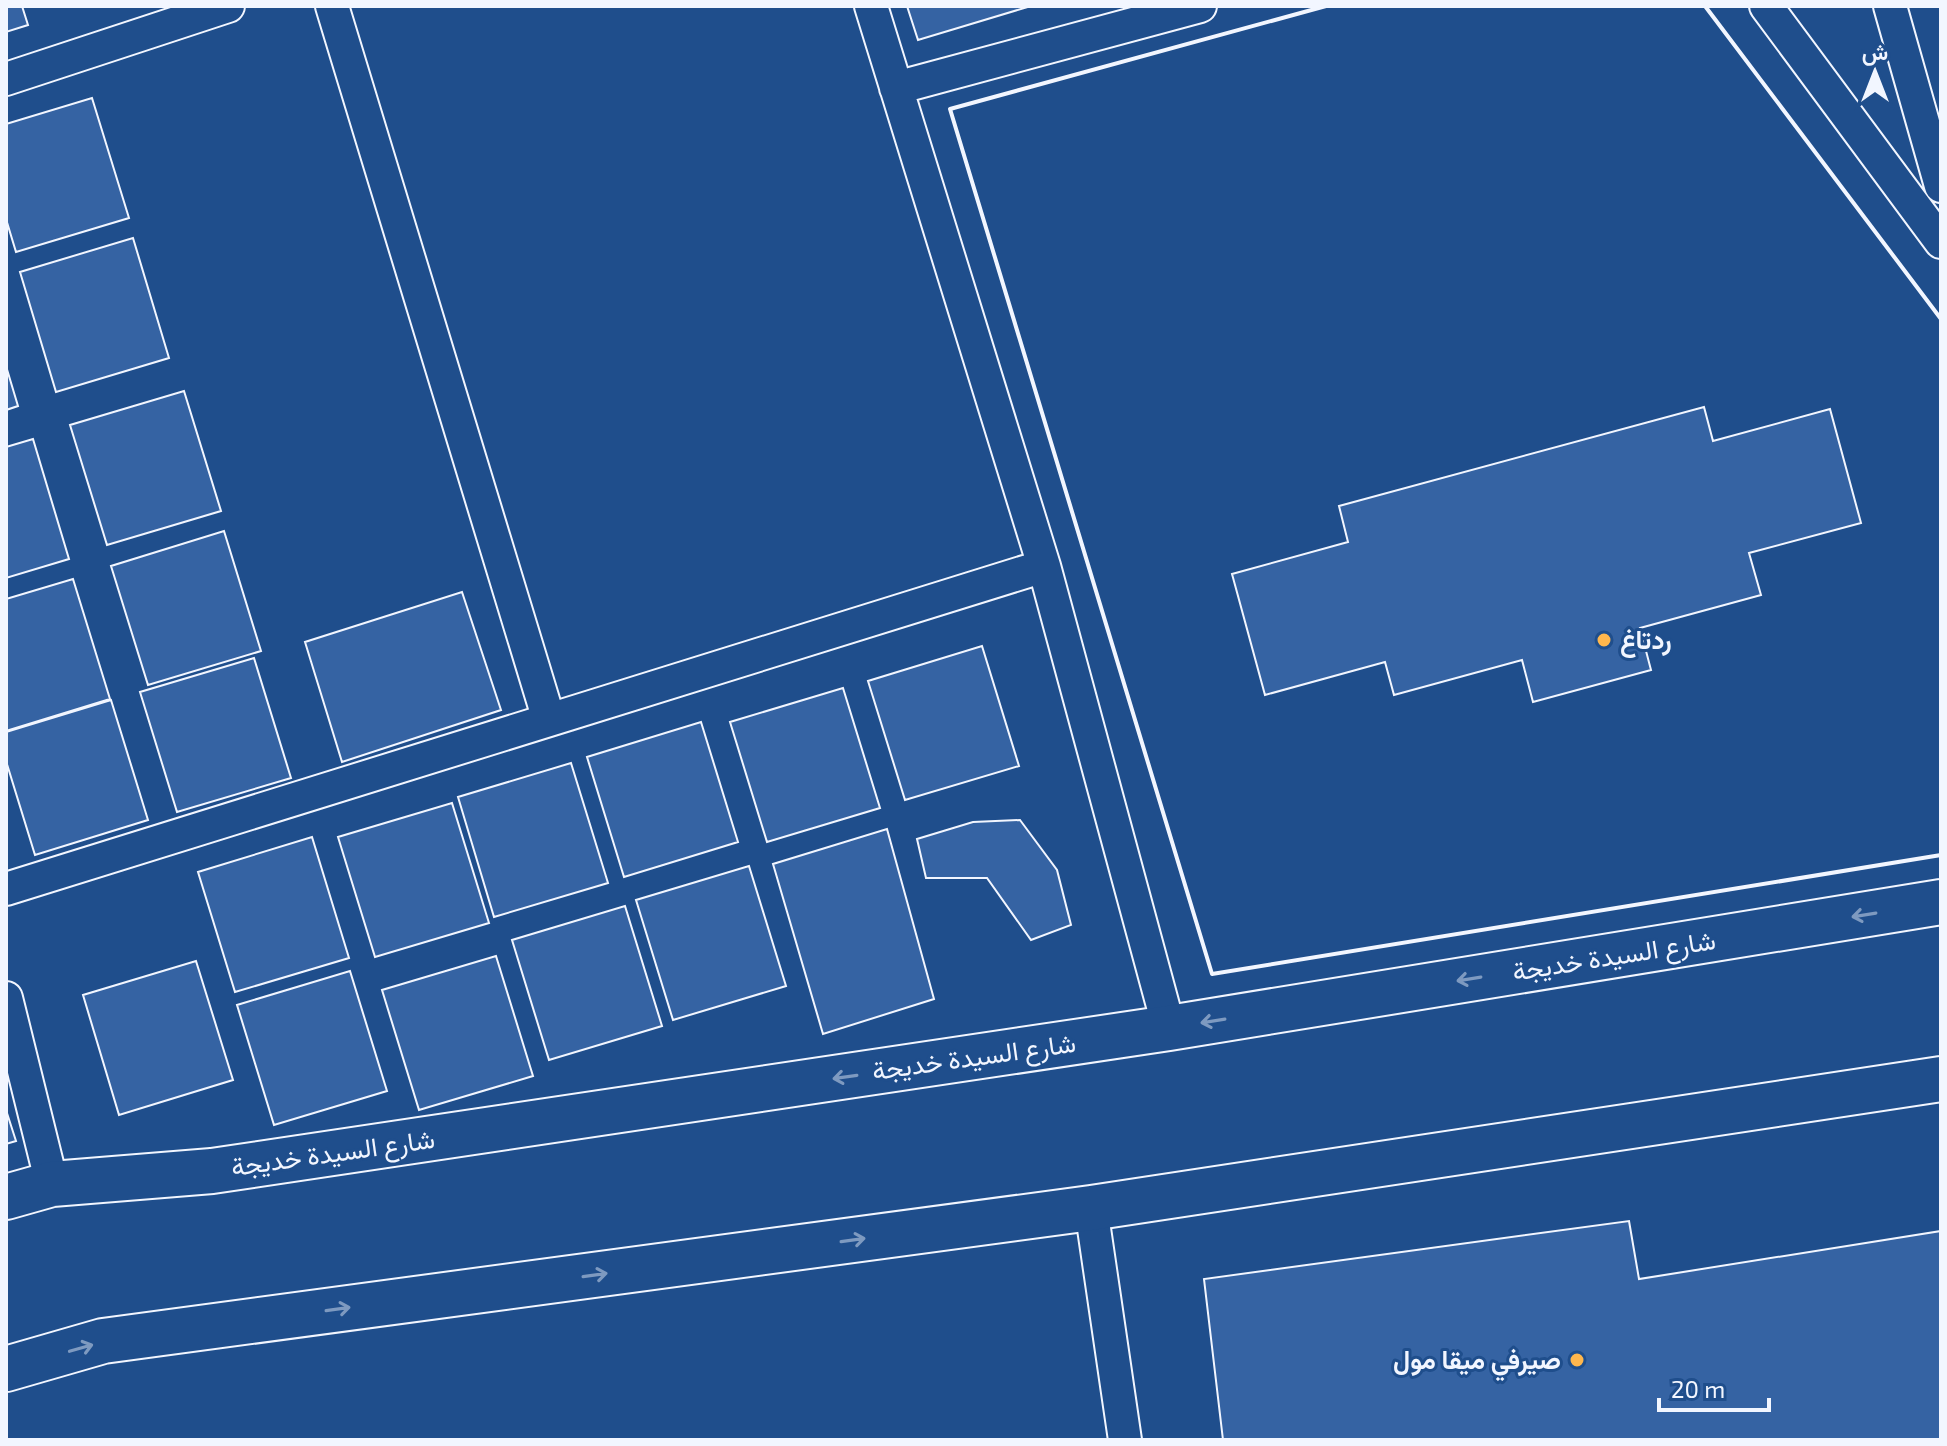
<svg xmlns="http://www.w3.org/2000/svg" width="1947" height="1446" viewBox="0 0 1947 1446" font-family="'Exo 2',Vazirmatn,sans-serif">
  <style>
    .building { fill: #3563a3; stroke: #f2f6ff; stroke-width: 2 }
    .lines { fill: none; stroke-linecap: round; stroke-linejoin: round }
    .street-casing { stroke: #f2f6ff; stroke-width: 36 }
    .secondary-casing { stroke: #f2f6ff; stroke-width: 48 }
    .street { stroke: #1f4e8c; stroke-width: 32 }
    .secondary { stroke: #1f4e8c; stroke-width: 44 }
    .wall { stroke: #f2f6ff; stroke-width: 4 }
    .oneway { stroke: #7e9ac0 }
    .poi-dot { fill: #ffb74d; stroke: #1f4e8c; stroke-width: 3 }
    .labels { text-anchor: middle; stroke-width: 6; stroke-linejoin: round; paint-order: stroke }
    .poi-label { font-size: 26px; font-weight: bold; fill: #f2f6ff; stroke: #1f4e8c; text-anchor: start }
    .street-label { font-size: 26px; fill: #f2f6ff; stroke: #1f4e8c }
  </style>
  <rect width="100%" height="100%" fill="#1f4e8c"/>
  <path class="building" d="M6,6h16l6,19 -22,7z
    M907,6h124l-113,34z
    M92,98l37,120 -113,34 -10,-33v-95z
    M133,238l36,120 -113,34 -36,-120z
    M6,366l12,40 -12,4z
    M184,391l37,120 -114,34 -37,-120z
    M1704,407l9,34 117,-32 31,114 -112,30 12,42 -121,33 11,42 -118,32 -11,-42 -128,35 -9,-33 -120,33 -33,-121 116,-32 -9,-36z
    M33,439l36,120 -63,19v-131z
    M224,531l37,120 -113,34 -37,-119z
    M73,579l37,120 -104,32v-132z
    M462,592l39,118 -159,52 -37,-120z
    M982,646l37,120 -114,34 -37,-119z
    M254,658l37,120 -114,34 -37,-120z
    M843,688l37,120 -113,34 -37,-120z
    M111,700l37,120 -113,35 -29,-94v-29z
    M701,722l37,120 -114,35 -37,-120z
    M571,763l37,120 -114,34 -36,-120z
    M452,803l37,120 -114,34 -37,-120z
    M1020,820l37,50 14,55 -40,15 -44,-62h-61l-9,-39 56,-17z
    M887,829l47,170 -111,35 -50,-170z
    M312,837l37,121 -114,34 -37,-120z
    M749,866l37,120 -113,34 -37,-120z
    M625,906l37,120 -113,34 -37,-120z
    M496,956l37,120 -114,34 -37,-120z
    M196,961l37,119 -114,35 -36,-120z
    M350,971l37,120 -113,34 -37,-120z
    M6,1110l10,31 -10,3z
    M1629,1221l10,58 302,-48v209h-718l-19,-161z"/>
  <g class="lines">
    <g class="street-casing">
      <path id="street" d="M332,6l217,714
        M871,6l173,560 125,462
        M1766,6l175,236
        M1890,6l51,180
        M6,79l222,-73
        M896,88l304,-82
        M6,889l1038,-323
        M6,998l46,186
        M1091,1208l34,232"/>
    </g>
    <g class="secondary-casing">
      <path id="secondary" d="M6,1197l46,-13 160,-13 957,-143 772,-126
        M6,1369l97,-28 988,-133 850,-129"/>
    </g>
    <use href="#street" class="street"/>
    <use href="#secondary" class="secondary"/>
    <path class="wall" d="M1326,6l-376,103 262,865 729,-119
      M1705,6l236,313"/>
  </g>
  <defs><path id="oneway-shaft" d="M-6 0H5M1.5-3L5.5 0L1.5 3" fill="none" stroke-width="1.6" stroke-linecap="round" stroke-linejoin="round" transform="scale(2)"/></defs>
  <g class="oneway">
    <use href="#oneway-shaft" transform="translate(1864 915) rotate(171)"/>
    <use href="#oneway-shaft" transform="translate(1469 979) rotate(171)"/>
    <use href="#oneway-shaft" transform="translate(1213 1021) rotate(171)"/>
    <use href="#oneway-shaft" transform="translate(845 1077) rotate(172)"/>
    <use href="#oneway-shaft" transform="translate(853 1240) rotate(-8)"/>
    <use href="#oneway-shaft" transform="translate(595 1275) rotate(-8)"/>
    <use href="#oneway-shaft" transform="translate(338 1309) rotate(-8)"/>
    <use href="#oneway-shaft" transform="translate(81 1348) rotate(-16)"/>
  </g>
  <g class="poi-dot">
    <circle cx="1604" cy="640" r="8"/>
    <circle cx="1577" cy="1360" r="8"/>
  </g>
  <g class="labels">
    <g class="poi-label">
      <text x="1620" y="649">ردتاغ</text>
      <text x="1561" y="1369" text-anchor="end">صيرفي ميقا مول</text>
    </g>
    <g class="street-label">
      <text transform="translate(1614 956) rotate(-9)" y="9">شارع السيدة خديجة</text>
      <text transform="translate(974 1057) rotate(-8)" y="9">شارع السيدة خديجة</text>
      <text transform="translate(333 1153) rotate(-8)" y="9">شارع السيدة خديجة</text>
    </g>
  </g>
  <rect width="1947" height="1446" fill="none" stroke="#f2f6ff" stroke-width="16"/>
  <g transform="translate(1875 72)" stroke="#1f4e8c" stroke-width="6" paint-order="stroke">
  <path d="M0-6L14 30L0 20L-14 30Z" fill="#f2f6ff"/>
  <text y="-12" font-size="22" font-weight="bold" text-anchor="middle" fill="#f2f6ff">ش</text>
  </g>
  <path d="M1659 1398v12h110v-12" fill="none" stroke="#f2f6ff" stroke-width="4"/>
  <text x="1671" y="1398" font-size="24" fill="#f2f6ff" stroke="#1f4e8c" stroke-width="6" paint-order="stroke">20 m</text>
</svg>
